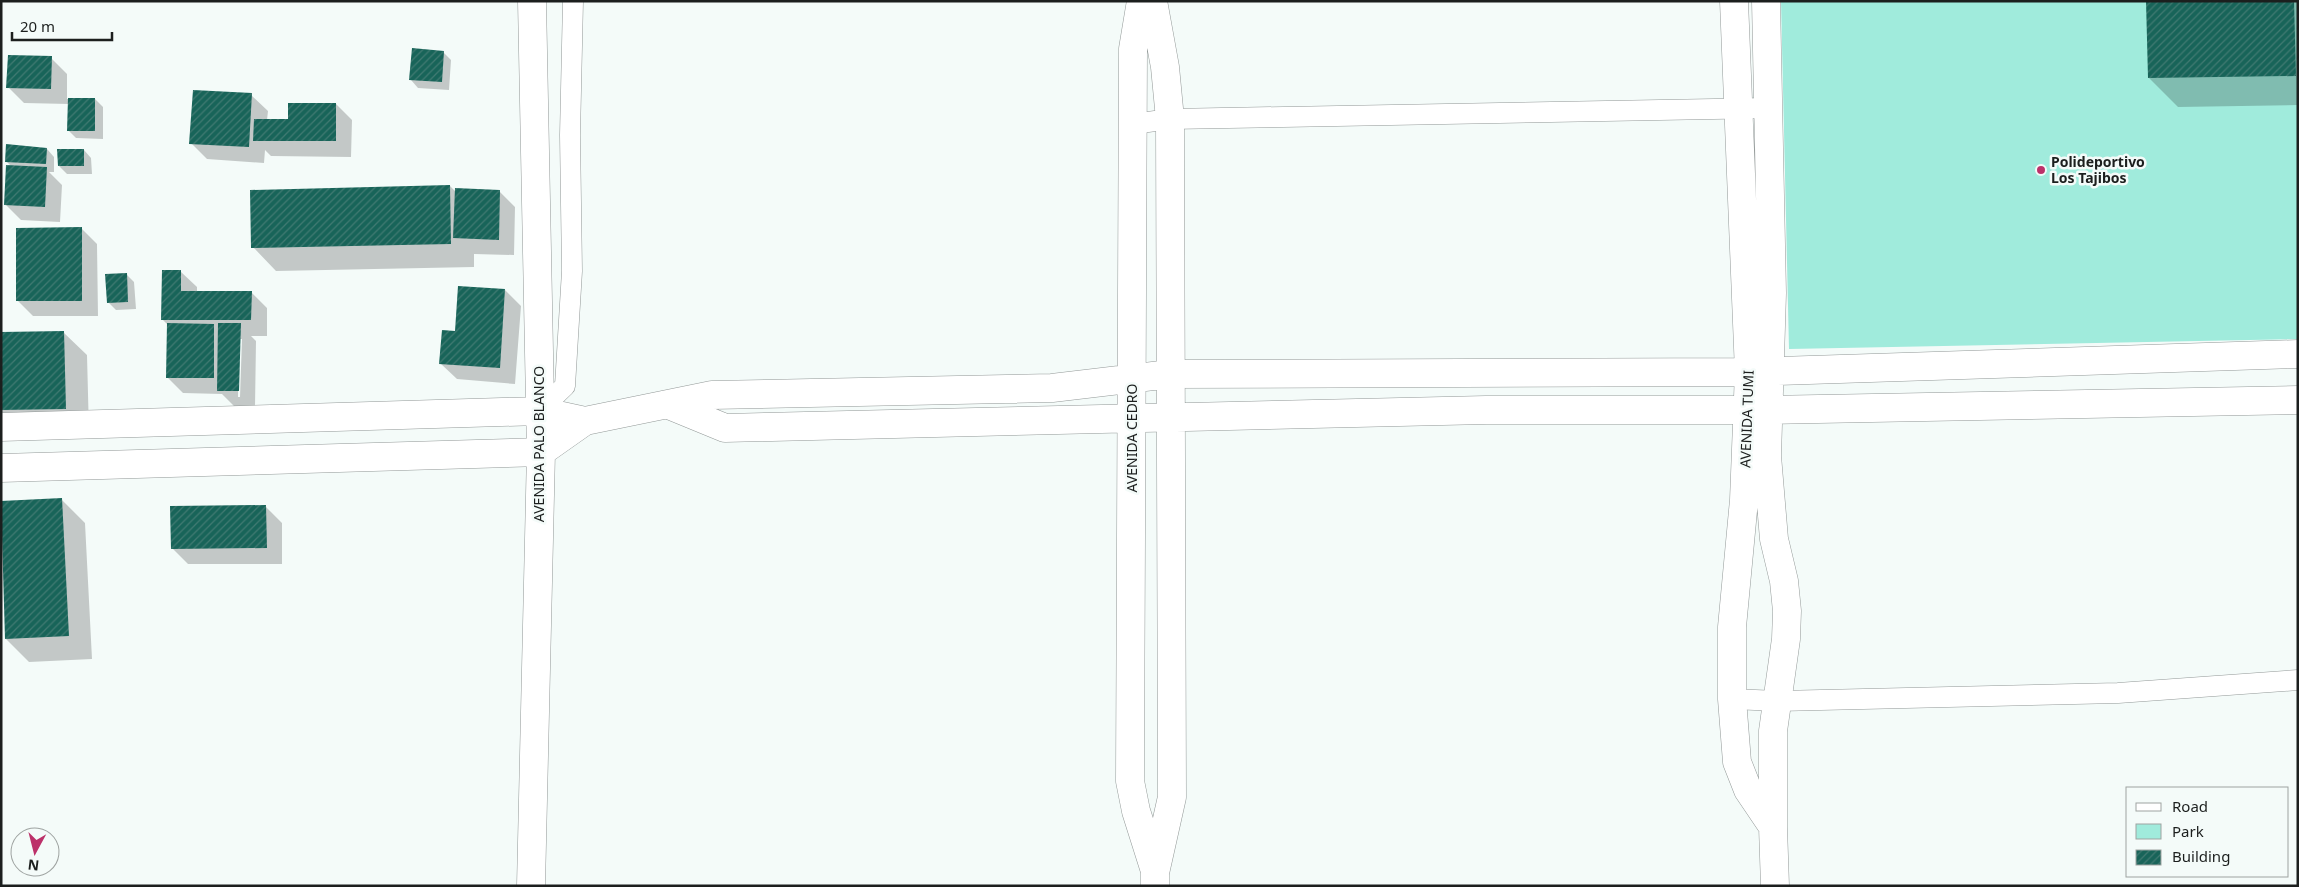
<svg xmlns="http://www.w3.org/2000/svg" width="2299" height="887" viewBox="0 0 2299 887" font-family="'Noto Sans',sans-serif">
  <style>
    .green { fill: #a0ebdc }
    .shadow { fill: #0003; fill-rule: evenodd }
    .building { fill: url(#building-hatch) }
    .lines { fill: none; stroke-linecap: round; stroke-linejoin: round }
    .lane-casing { stroke: #939998; stroke-width: 21 }
    .street-casing { stroke: #939998; stroke-width: 29 }
    .lane { stroke: #fff; stroke-width: 20 }
    .street { stroke: #fff; stroke-width: 28 }
    .poi-dot { fill: #bc316a; stroke: #f4fbf9; stroke-width: 2 }
    .labels { text-anchor: middle; stroke-width: 5; stroke-linejoin: round; paint-order: stroke }
    .poi-label { font-size: 14px; font-weight: bold; fill: #1c1f1e; stroke: #f4fbf9; text-anchor: start }
    .street-label { font-size: 14px; fill: #1c1f1e; stroke: #f4fbf9 }
  </style>
  <defs>
    <pattern id="building-hatch" width="6" height="6" patternUnits="userSpaceOnUse" patternTransform="scale(1.25)"><rect width="6" height="6" fill="#186459"/><path d="M-1 1l2-2M0 6l6-6M5 7l2-2" fill="none" stroke="#417a72"/></pattern>
  </defs>
  <rect width="100%" height="100%" fill="#f4fbf9"/>
  <path class="green" d="M1781,1h517v338l-509,10z"/>
  <path class="shadow" d="M2148,1h150v104l-120,2 -29,-29z
    M443,52l8,8 -2,30 -31,-2 -7,-8z
    M51,58l16,16v25h28l8,8v32l-27,-1 -8,-8 1,-26 -45,-1 -16,-16z
    M251,95l17,16 -1,9h22l47,-16 16,16 -1,37 -80,-1 -6,-6 -1,13 -57,-4 -16,-16z
    M47,149l7,8v15h-5l13,13 -2,37 -39,-2 -16,-16 7,-37 -6,-6z
    M84,150l7,8 1,16h-25l-8,-8z
    M450,186l6,6 43,-1 16,16 -1,48 -40,-1v13l-198,4 -23,-24z
    M81,228l16,16 1,72h-65l-16,-16z
    M180,271l17,16v5h54l16,16v28h-16l5,5 -1,66 -21,-1 -12,-12 -39,-1 -16,-16 1,-52 -6,-6zM239,339h3l-2,58h-2z
    M126,274l8,8 2,27 -20,1 -8,-8z
    M505,290l16,16 -6,78 -58,-5 -17,-16 16,-30z
    M63,332l24,23 2,77 -66,1 -22,-22v-78z
    M62,500l23,23 7,136 -63,3 -23,-23 -5,-137z
    M266,507l16,16v41h-94l-16,-16z"/>
  <path class="building" d="M2146,1h148l2,75 -148,2z
    M412,48l32,3 -2,31 -33,-2z
    M8,55l44,1 -1,33 -45,-1z
    M193,90l59,3 -3,54 -60,-3z
    M68,98h27v33h-28z
    M288,103h48v38h-83l1,-22h34z
    M6,144l41,4 -1,16 -41,-2z
    M57,149h27v17h-26z
    M6,165l41,2 -2,40 -41,-2z
    M450,185l1,59 -200,4 -1,-58z
    M455,188l45,2 -1,50 -46,-2z
    M82,227v74h-66v-73z
    M162,270h19v21h71l-1,29h-90z
    M127,273l1,29 -21,1 -2,-29z
    M458,286l47,3 -5,79 -61,-4 3,-34 13,1z
    M167,323l47,1v54h-48z
    M218,323h23l-2,68h-22z
    M64,331l2,78 -65,1v-78z
    M62,498l7,138 -64,3 -4,-138z
    M266,505l1,43 -96,1 -1,-43z"/>
  <g class="lines">
    <g class="lane-casing">
      <path id="lane" d="M1133,124l37,-5 598,-11
        M539,411l26,-25 7,-115 -2,-136 3,-134
        M1732,699l46,2 340,-8 180,-13"/>
    </g>
    <g class="street-casing">
      <path id="street" d="M1141,1l-8,48 -3,732 6,30 19,60
        M1153,1l12,66 5,52 2,678 -17,76v13
        M1734,1l15,371 -5,128 -12,127v72l5,63 11,28 25,37v-96l13,-92 1,-28 -3,-30 -10,-42 -7,-83 5,-163 -6,-292
        M669,405l56,23 761,-18h284l528,-10
        M1,427l538,-16 46,10 127,-26 340,-7 118,-14 579,-2 549,-18
        M1,468l540,-16 44,-31
        M1773,827l2,59
        M531,886l10,-434 -9,-451"/>
    </g>
    <use href="#lane" class="lane"/>
    <use href="#street" class="street"/>
  </g>
  <circle class="poi-dot" cx="2041" cy="170" r="5"/>
  <g class="labels">
    <g class="poi-label">
      <text x="2051" y="167">Polideportivo<tspan x="2051" dy="16">Los Tajibos</tspan></text>
    </g>
    <g class="street-label">
      <text transform="translate(1747 419) rotate(-88)" y="5">AVENIDA TUMI</text>
      <text transform="translate(1132 438) rotate(-90)" y="5">AVENIDA CEDRO</text>
      <text transform="translate(539 444) rotate(-90)" y="5">AVENIDA PALO BLANCO</text>
    </g>
  </g>
  <rect width="2299" height="887" fill="none" stroke="#1c1f1e" stroke-width="5"/>
  <rect x="2126" y="787" width="162" height="90" fill="#f4fbf9" stroke="#9ea3a1"/>
  <rect x="2136" y="803" width="25" height="8" fill="#ffffff" stroke="#9ea3a1"/>
  <text x="2172" y="812" font-size="15" fill="#1c1f1e">Road</text>
  <rect x="2136" y="824" width="25" height="15" fill="#a0ebdc" stroke="#9ea3a1"/>
  <text x="2172" y="837" font-size="15" fill="#1c1f1e">Park</text>
  <rect x="2136" y="850" width="25" height="15" fill="url(#building-hatch)" stroke="#9ea3a1"/>
  <text x="2172" y="862" font-size="15" fill="#1c1f1e">Building</text>
  <g transform="translate(35 852) rotate(187)"><circle r="24" fill="#f4fbf9" stroke="#9ea3a1"/>
  <path d="M0-4L9 19L0 12L-9 19Z" fill="#bc316a"/>
  <text y="-8" font-size="14" font-weight="bold" text-anchor="middle" fill="#1c1f1e">N</text>
  </g>
  <path d="M12 32v8h100v-8" fill="none" stroke="#1c1f1e" stroke-width="2.5"/>
  <text x="20" y="32" font-size="15" fill="#1c1f1e" stroke="#f4fbf9" stroke-width="4" paint-order="stroke">20 m</text>
</svg>
